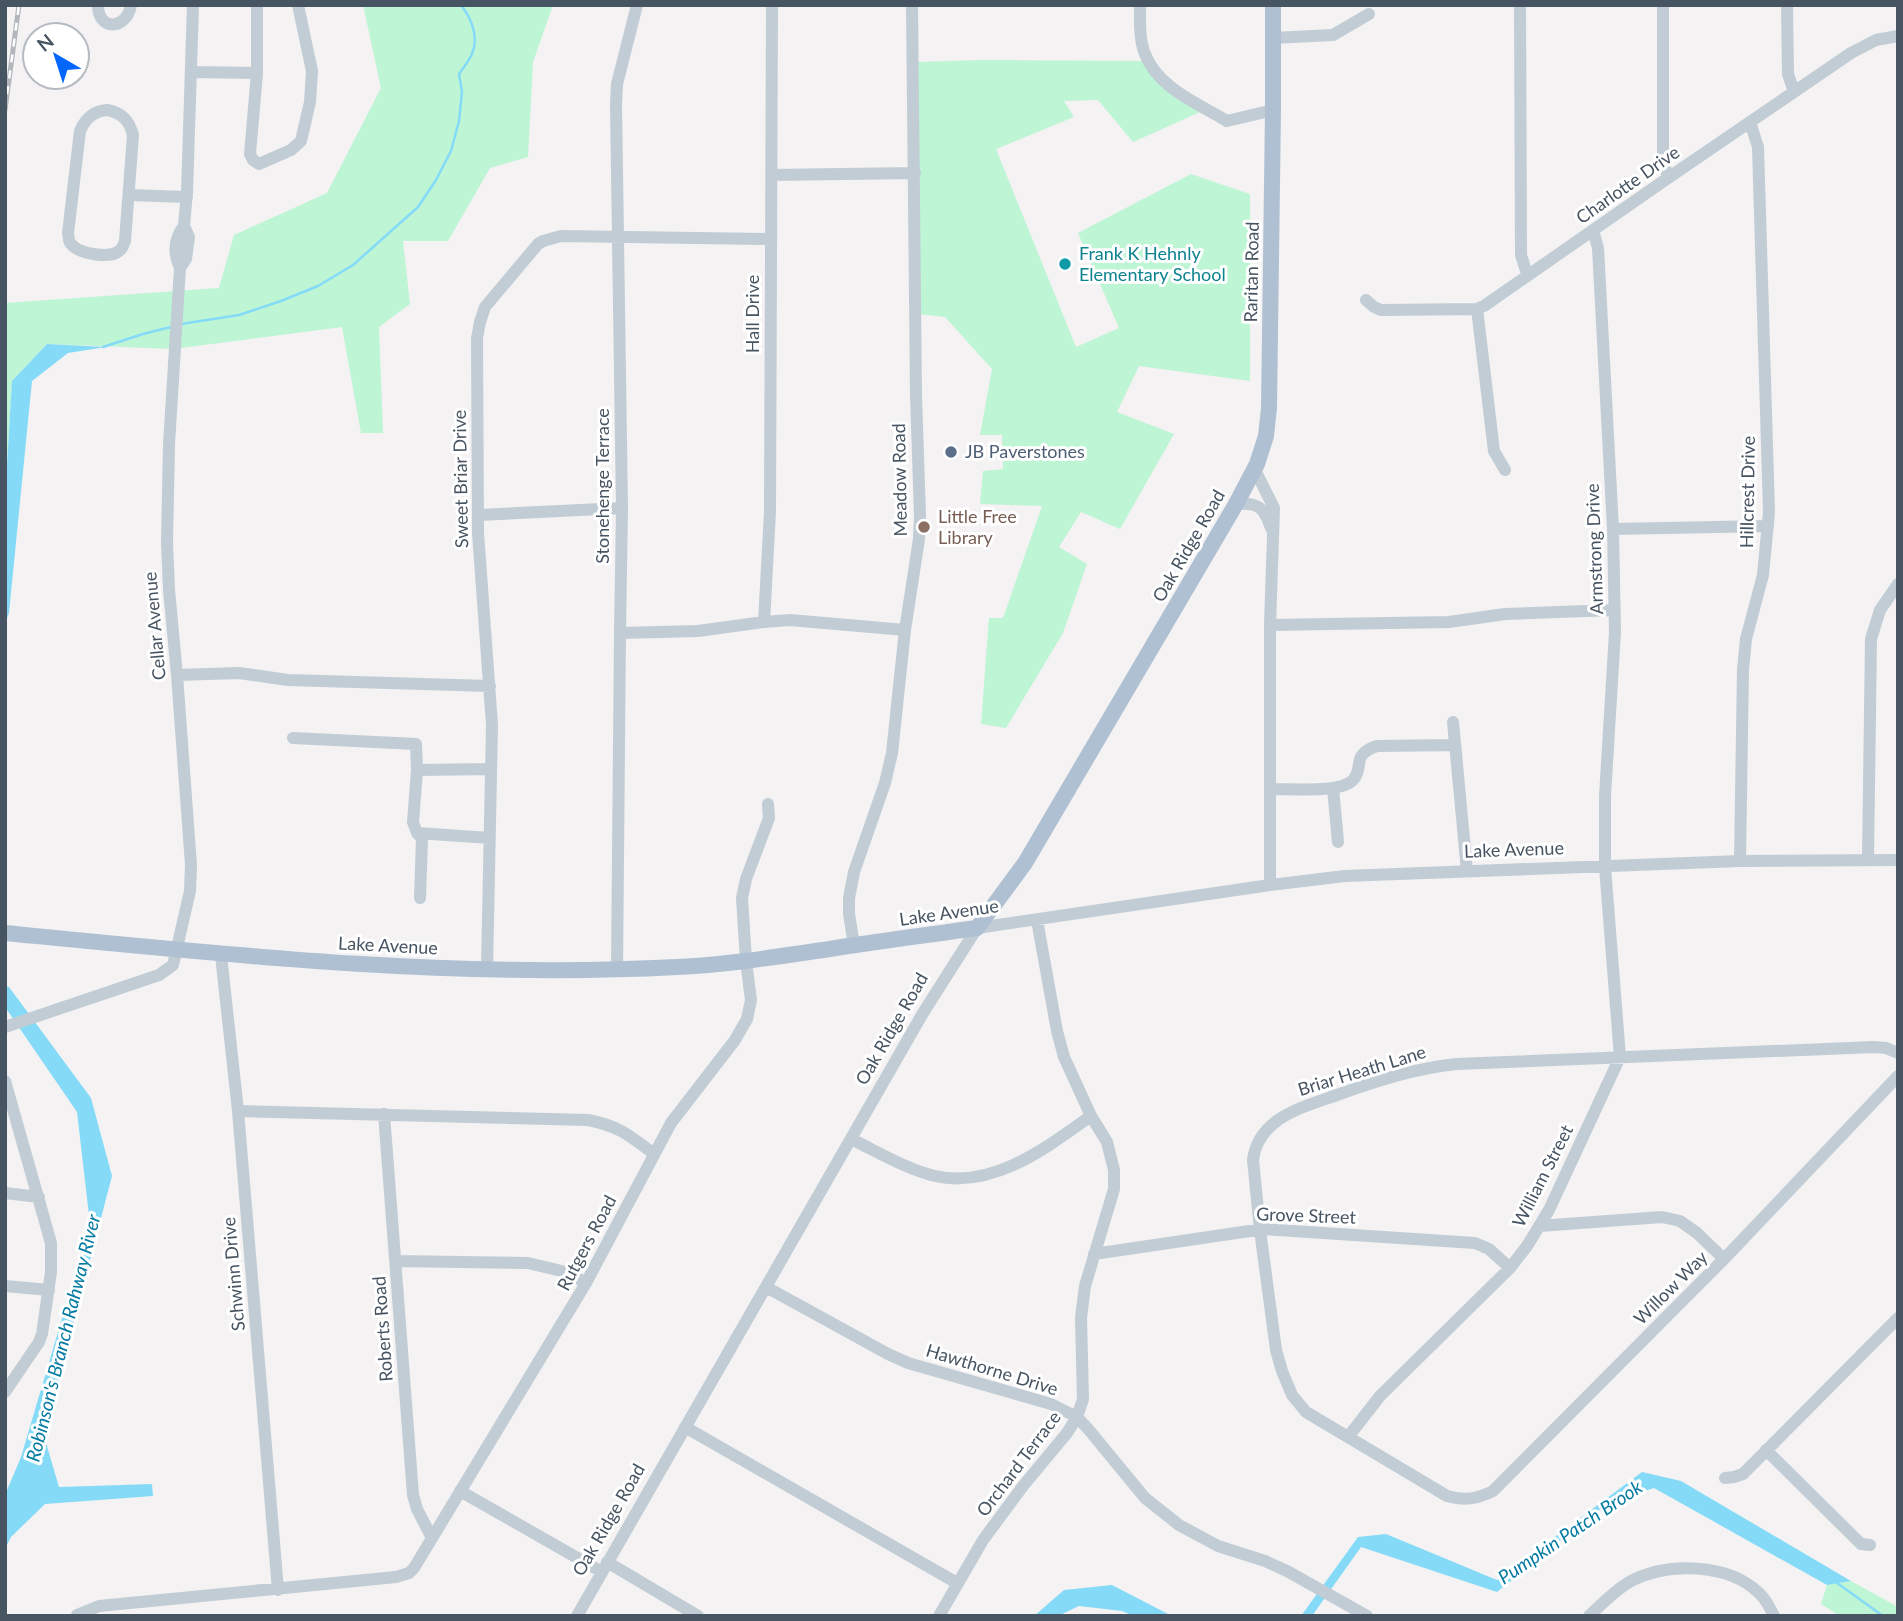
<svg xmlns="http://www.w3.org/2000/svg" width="1903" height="1621" viewBox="0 0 1903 1621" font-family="Lato,sans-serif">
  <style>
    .green { fill: #bdf5d5 }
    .water { fill: #85dbf7 }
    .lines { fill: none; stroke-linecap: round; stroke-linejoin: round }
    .stream { stroke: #85dbf7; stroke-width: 2.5 }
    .minor { stroke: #c1ccd5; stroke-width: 12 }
    .major { stroke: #afc0d3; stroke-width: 16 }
    .rail-casing { stroke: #b3b7bd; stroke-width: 5 }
    .rail { stroke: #fff; stroke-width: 2.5; stroke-dasharray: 8; stroke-linecap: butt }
    .culture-dot { fill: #0f9aa8; stroke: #fff; stroke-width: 2.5 }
    .service-dot { fill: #5c6f8a; stroke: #fff; stroke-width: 2.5 }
    .education-dot { fill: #8d6e63; stroke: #fff; stroke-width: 2.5 }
    .labels { text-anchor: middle; stroke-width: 6; stroke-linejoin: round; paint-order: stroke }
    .street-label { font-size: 18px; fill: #475462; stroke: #fff }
    .culture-label { font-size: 18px; fill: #0d838f; stroke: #fff; text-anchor: start }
    .service-label { font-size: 18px; fill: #4e5e75; stroke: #fff; text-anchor: start }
    .education-label { font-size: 18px; fill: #785e54; stroke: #fff; text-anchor: start }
    .water-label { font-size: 19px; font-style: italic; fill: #037aa2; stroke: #fff }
  </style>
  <rect width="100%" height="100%" fill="#f4f2f2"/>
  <path class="green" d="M363,5h190l-20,57 -5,95 -38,11 -42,73h-45l7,63 -31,23 4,106h-22l-19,-106 -169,22 -126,-5 -35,37 -7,117v-195l214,-15 15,-53 93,-42 54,-105z
    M983,60l160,1 64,48 -74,33 -35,-42 -34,1 10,16 -78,32 80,198 43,-19 -41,-95 113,-59 59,20v187l-111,-15 -22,46 57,22 -54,95 -39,-17 -22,35 28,17 -24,69 -57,95 -25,-4 8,-106h14l39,-112 -62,-2 3,-33 20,-2 -1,-34h-22l12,-66 -47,-52 -28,-3 -1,-252z
    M1851,1581l47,26v9h-58l-19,-12 6,-19z"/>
  <path class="water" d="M47,344l59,3 -38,6 -36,28 -23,232 -4,11v-126l7,-117z
    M5,986l4,1 82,111 21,78 -68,260 15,51 93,-3 1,12 -108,8 -34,33 -6,12v-54l16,-38 69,-233 -13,-112 -72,-105z
    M1642,1472l39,9 170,100 -24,4 -173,-97 -46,15 -111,89 -136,-45 -49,69h-11l57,-79 28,-3 111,46z
    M1112,1585l60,31h-38l-12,-5 -43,-5 -21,10h-24l30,-26z"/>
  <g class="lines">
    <path class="stream" d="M181,324l58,-9 42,-14 37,-15 35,-21 65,-58 18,-27 15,-29 8,-30 3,-29 -3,-18c4,-6 10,-13 13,-20 7,-16 0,-35 -11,-49
      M103,347l40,-13 28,-7
      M1837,1583l46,33"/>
    <path class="minor" d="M98,5c0,27 29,25 33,0
      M257,5v68l-7,81 3,6 6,4 32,-14 10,-9 9,-39 2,-31 -14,-66
      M1140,5c0,16 -1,34 5,49 13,34 52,49 82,67l46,-11
      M1520,5l1,250 6,19
      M1663,5v155l5,18
      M1787,5l1,69 6,18
      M1273,38l60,-3 36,-21
      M192,72l65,1
      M107,110c15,3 22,10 26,25l-8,106c-2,5 -2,7 -6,10 -9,8 -40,3 -48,-7 -3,-3 -2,-7 -3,-11l12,-102c5,-12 13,-20 27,-21z
      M771,175l144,-2
      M129,195l58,2
      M180,268l6,-9 3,-22 -5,-11 3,-34 6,-187
      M1366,300l8,7 7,3 96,-1 7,-3 184,-128 183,-125 25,-13 22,-4
      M1477,309l17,142 11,19
      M1255,470l19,38 -4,117v260
      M1236,504c23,-2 28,4 35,24
      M478,515l144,-7
      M1613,529l155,-3
      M764,622l6,-110 2,-507
      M1270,625l179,-3 56,-8 110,-4
      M620,633l78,-2 66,-9 26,-2 115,10
      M177,675l62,-2 49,7 202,6
      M1453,722l14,149
      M293,738l123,6 1,26 -4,52 4,11 5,5 -2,60
      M417,770l74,-1
      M1333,788l5,54
      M1270,789c19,-1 70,5 83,-9 12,-13 -3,-25 24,-34l78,-1
      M417,833l73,5
      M1868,859l3,-220 9,-29 18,-26
      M1740,861l3,-191 3,-31 17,-64 6,-63 -11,-365 -8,-25
      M854,945l-5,-31v-16l5,-26 31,-89 7,-30 13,-123 14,-91 1,-24 -4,-120 -4,-390
      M221,955l17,156 40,479
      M487,969l5,-244 -14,-192 -1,-195 3,-16 5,-15 53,-63 5,-3 18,-5 210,3
      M617,970l3,-337 2,-125 -6,-404 1,-20 20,-79
      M5,1027l154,-52 14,-10 17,-74 1,-26 -14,-190 -8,-85 -2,-47 2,-99 11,-176c-7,-15 -6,-29 4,-42
      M1898,1053l-12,-5 -12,-1 -417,17c-41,4 -81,17 -120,31 -20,7 -41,13 -59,25 -14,10 -23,24 -25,40l7,70 16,120 6,21 10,24 14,17 141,84c17,5 30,3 46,-5l231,-232 174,-183
      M5,1081l46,162v29l-9,62 -3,8 -34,50
      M238,1111l350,9c31,6 41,15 66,34
      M384,1114l29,381 4,14 15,29
      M851,1139c27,13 55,30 84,37 58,13 111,-28 156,-60
      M5,1193l34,4
      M1539,1226l123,-9 18,4 17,12 27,26
      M1094,1254l169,-25 212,14 14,6 21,19
      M396,1261l132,2 38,9 20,11
      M5,1286l44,4
      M766,1287l122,67 20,9 143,41 26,13 12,13 56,68 34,27 39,21 47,15 22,10 80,45
      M685,1427l272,156
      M1348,1437l32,-41 130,-128 17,-22 22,-36 71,-153 -15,-190v-71l10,-164 -2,-103 -15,-281 -5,-18
      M1766,1450l95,94 9,1
      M1725,1478l9,-1 9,-3 155,-156
      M460,1491l142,81
      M607,1562l91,54
      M77,1615l22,-9 297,-29 13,-4 5,-5 172,-285 85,-160 64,-83 12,-21 4,-19 -5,-39 -4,-63 4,-19 23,-61 -1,-14
      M577,1616l346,-603 54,-85 293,-43 75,-9 395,-15 158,-1
      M939,1616l44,-76 40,-54 44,-53 10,-16 6,-18 -2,-81 4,-32 29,-97v-19l-7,-28 -16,-26 -27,-59 -7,-26 -20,-111
      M1589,1616c14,-13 26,-26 42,-35 37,-19 97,-18 128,12 7,6 11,15 15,23"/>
    <path class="major" d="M5,933c223,22 448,46 672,34 52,-2 102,-11 153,-18 49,-8 98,-14 147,-21l48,-65 211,-359 21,-40 9,-28 3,-28 4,-298v-105"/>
    <g class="rail-casing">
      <path id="rail" d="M5,110l14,-105"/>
    </g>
    <use href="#rail" class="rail"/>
  </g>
  <circle class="culture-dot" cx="1065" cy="264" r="7"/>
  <circle class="service-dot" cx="951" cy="452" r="7"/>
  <circle class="education-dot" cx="924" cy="527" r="7"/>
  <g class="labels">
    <g class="street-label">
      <text transform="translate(1628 185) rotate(-35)" y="6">Charlotte Drive</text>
      <text transform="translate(1252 272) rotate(-89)" y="6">Raritan Road</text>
      <text transform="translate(753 314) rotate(-90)" y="6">Hall Drive</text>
      <text transform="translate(461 479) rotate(-91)" y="6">Sweet Briar Drive</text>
      <text transform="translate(900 480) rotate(-91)" y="6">Meadow Road</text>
      <text transform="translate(603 486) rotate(-90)" y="6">Stonehenge Terrace</text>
      <text transform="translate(1748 492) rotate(-89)" y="6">Hillcrest Drive</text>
      <text transform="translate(1189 546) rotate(-60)" y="6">Oak Ridge Road</text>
      <text transform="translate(1595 549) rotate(-92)" y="6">Armstrong Drive</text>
      <text transform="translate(155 626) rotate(-95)" y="6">Cellar Avenue</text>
      <text transform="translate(1514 850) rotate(-2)" y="6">Lake Avenue</text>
      <text transform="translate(949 913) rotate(-8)" y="6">Lake Avenue</text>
      <text transform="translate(388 946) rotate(3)" y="6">Lake Avenue</text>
      <text transform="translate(892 1029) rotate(-60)" y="6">Oak Ridge Road</text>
      <text transform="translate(1362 1071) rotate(-17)" y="6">Briar Heath Lane</text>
      <text transform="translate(1543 1176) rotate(-63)" y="6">William Street</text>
      <text transform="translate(1306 1216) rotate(2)" y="6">Grove Street</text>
      <text transform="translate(587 1243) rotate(-62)" y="6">Rutgers Road</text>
      <text transform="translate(234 1274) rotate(-95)" y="6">Schwinn Drive</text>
      <text transform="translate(1671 1288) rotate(-45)" y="6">Willow Way</text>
      <text transform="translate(383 1329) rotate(-94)" y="6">Roberts Road</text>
      <text transform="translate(992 1370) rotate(17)" y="6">Hawthorne Drive</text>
      <text transform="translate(1019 1464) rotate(-53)" y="6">Orchard Terrace</text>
      <text transform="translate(609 1520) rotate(-60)" y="6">Oak Ridge Road</text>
    </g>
    <g class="culture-label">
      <text x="1079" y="260">Frank K Hehnly<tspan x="1079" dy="21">Elementary School</tspan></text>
    </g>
    <g class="service-label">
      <text x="965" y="458">JB Paverstones</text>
    </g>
    <g class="education-label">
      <text x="938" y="523">Little Free<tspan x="938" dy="21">Library</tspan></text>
    </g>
    <g class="water-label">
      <text transform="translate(63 1338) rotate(-76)" y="7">Robinson's Branch Rahway River</text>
      <text transform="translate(1570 1532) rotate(-34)" y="7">Pumpkin Patch Brook</text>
    </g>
  </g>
  <rect width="1903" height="1621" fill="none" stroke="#475462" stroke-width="14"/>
  <g transform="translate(56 56) rotate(321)"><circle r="33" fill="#ffffff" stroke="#b5bbc0" stroke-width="2"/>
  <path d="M0-5L12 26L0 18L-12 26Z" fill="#0467fd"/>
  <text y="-10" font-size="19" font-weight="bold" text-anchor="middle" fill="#475462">N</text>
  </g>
</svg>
